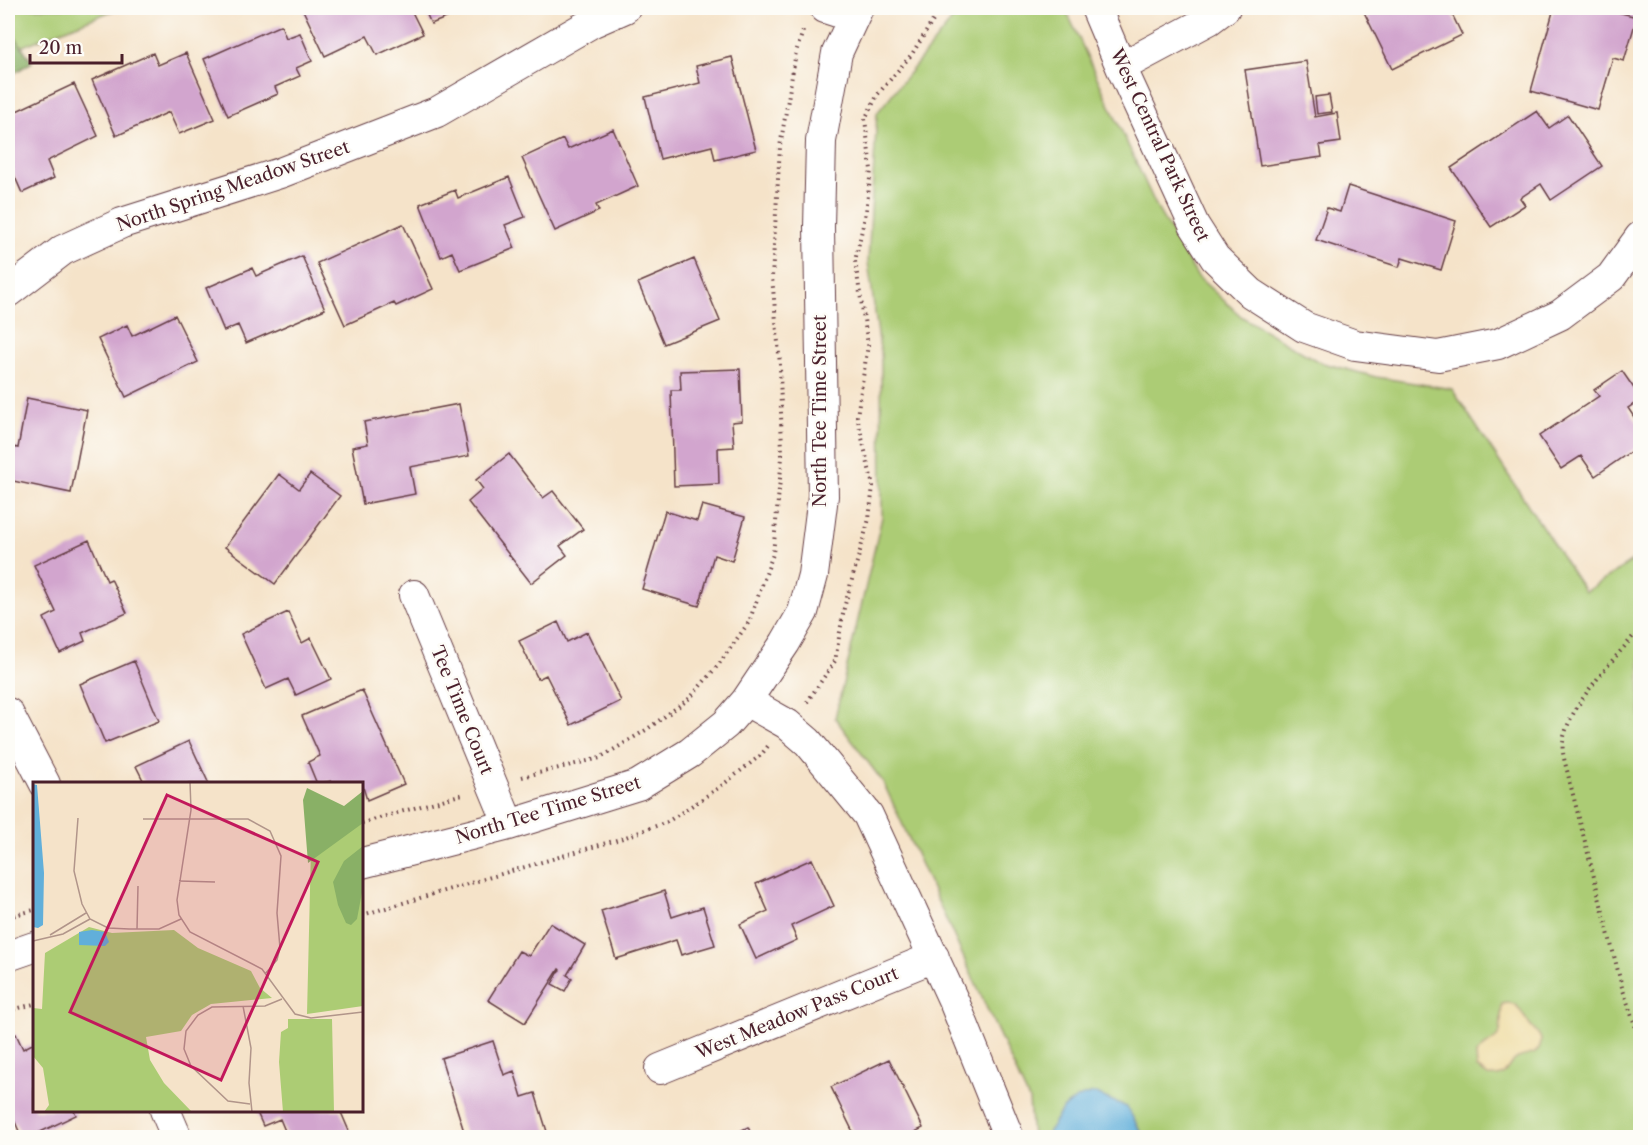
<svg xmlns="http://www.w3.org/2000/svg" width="1648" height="1145" viewBox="0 0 1648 1145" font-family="'Libre Caslon Text',serif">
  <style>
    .green { fill: #accc74; stroke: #7b7650; stroke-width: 1.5 }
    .forest { fill: #89b066; stroke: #6a6848; stroke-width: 1.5 }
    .sand { fill: #eeda9e; stroke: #9c7c64; stroke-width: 1.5 }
    .water { fill: #61afda; stroke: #566782; stroke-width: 1.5 }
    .building { fill: #d2a5ce }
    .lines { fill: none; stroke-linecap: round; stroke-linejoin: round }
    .minor-casing { stroke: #643c43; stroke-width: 32 }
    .path { stroke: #643c43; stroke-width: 4; stroke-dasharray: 1.5 4.5; stroke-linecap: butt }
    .minor { stroke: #fff; stroke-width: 30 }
    .labels { text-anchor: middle; stroke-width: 5; stroke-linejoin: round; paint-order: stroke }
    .street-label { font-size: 18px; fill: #4a1f2b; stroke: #fdfcf7 }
    .inset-road { fill: none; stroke: #b1958a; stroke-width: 1.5 }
    .view { fill: #c2185b; fill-opacity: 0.15; stroke: #c2185b; stroke-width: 3 }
    .inset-edge { fill: none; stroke: #4a1f2b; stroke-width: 3 }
  </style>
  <rect width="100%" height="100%" fill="#fdfcf7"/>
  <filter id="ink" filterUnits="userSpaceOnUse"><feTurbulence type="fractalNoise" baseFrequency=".0167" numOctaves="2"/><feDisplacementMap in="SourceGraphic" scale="12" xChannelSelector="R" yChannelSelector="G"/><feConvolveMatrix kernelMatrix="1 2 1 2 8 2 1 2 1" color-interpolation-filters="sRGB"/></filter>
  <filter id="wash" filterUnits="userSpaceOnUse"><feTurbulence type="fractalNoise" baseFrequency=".008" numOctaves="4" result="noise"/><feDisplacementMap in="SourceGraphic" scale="24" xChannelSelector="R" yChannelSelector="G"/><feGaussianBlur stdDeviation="1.35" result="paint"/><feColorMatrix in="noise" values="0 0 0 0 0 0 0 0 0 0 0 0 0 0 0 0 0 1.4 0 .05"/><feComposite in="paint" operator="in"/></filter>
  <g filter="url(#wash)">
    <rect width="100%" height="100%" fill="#f5e3c9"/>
    <path class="green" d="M8,8h111l-111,44z
      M959,8h106l93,202 39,66 45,41 77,45 57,15 76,12 133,203 55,-36v581h-608l-3,-37 -146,-318 -48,-64 47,-201 -1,-161 -13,-94 9,-149 80,-99z"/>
    <path class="forest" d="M8,34l9,5 15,23 -24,15z"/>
    <path class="sand" d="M1509,1003c10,1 10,7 16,15 8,13 25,19 10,35 -5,2 -14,3 -19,6 -13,9 -6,19 -28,17l-11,-8 -1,-14c6,-7 21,-15 23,-19 2,-2 2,-24 3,-31z"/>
    <path class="water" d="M1094,1093l33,14 17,30h-98c12,-24 21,-39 48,-44z"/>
    <g id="blocks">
      <path class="building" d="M302,8h108l13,26 -46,21 -10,-19 -42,20z
        M424,8h47l-40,16z
        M1362,8h87l13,27 -70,34z
        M1554,8h48l35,9 -13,44 -11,-3 -15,52 -67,-19z
        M281,25l5,13 14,-5 12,28 -16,7 4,8 -25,11 3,7 -50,22 -24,-57z
        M153,53l5,12 28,-12 29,66 -36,15 -10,-22 -53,24 -24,-56z
        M732,57l24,93 -41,10 -3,-14 -52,13 -15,-62 55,-14 -4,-17z
        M1306,61l9,56 22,-4 4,29 -21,3 2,12 -62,9 -15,-96z
        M74,84l24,52 -51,25 7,17 -32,15 -14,-32v-46z
        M1329,95l3,17 -15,2 -2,-17z
        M1537,111l12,17 19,-13 34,51 -51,34 -10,-16 -21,14 5,7 -34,22 -40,-59z
        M613,129l25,57 -42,19 3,6 -44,20 -33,-73 41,-19 5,10z
        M509,177l16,40 -20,8 10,23 -55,22 -8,-18 -11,5 -21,-53 35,-14 3,8z
        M1348,186l108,35 -15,49 -39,-12 -3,9 -83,-27 11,-32 13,4z
        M403,224l30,65 -37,17 -2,-3 -49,22 -28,-62z
        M302,256l23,53 -79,34 -8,-18 -14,6 -18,-43 46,-20 4,8z
        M694,259l26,62 -56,23 -26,-61z
        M175,315l23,47 -72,35 -28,-58 29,-14 5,11z
        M740,369l2,52 -10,1 2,25 -16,1 1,36 -45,2 -3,-96h10l-1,-19z
        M1622,371l18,26v3l-12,8 12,18v19l-45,31 -14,-20 -20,13 -22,-33 60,-40 -5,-6z
        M27,398l60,12 -16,83 -63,-13v-34l10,2z
        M459,404l10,52 -59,11 5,27 -52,10 -11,-57 16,-3 -4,-22z
        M509,454l34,44 10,-7 30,38 -23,17 7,9 -36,28 -63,-81 15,-13 -7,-9z
        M279,474l20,15 11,-15 30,22 -65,88 -50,-37z
        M702,505l43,12 -13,44 -18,-6 -15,51 -57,-17 23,-78 32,10z
        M89,540l18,41 4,-2 16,34 -45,20 3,8 -25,12 -16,-35 12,-6 -22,-47z
        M288,612l14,31 9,-5 20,41 -35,16 -8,-16 -22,10 -25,-55z
        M558,622l9,20 20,-10 34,69 -50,24 -25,-50 -8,4 -19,-38z
        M134,661l25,60 -54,22 -25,-59z
        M362,690l42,94 -37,16 -5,-16h-30l-1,-3 -14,3 -9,-22 12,-6 -18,-40z
        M189,741l20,43h-64l-9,-18z
        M812,859l22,47 -43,20 6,14 -41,19 -16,-35 28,-13 -12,-27z
        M664,891l8,26 31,-10 12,38 -34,10 -5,-15 -60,19 -15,-48z
        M550,923l35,22 -18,30 5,3 -7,13 -13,-7 8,-14 -1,-1 -34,54 -37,-23 31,-49 10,5z
        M16,1034l7,15 11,-6v67h40l2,5 -48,23h-6l-7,-16 -7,4v-89z
        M493,1041l11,34 10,-4 8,26 13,-4 14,45h-83l-25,-80z
        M889,1059l34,69 -20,10h-34l-2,-4 -11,4 -25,-51z
        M256,1110h84l12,28h-64l-8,-19 -17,7z
        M748,1127l5,11h-27z"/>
    </g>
  </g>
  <g filter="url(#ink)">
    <use href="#blocks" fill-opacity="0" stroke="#643c43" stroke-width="1.5"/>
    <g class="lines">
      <g class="minor-casing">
        <path id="minor" d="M825,8l28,9
          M1096,8l25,59 73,158 21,33 36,35 53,34 51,18 83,11 60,-12 62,-29 51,-38 29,-40
          M1121,67l88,-47 16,-12
          M8,292l55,-42 59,-27 158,-50 157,-61 156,-90 32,-14
          M414,595l95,230
          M746,701l41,23 21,18 60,73 87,189 54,134
          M8,713l37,71
          M362,863l147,-38 129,-40 52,-32 36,-29 20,-23 39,-58 18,-31 10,-37 10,-79 -4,-269 2,-86 16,-88 21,-45
          M8,956l26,-9
          M660,1069l274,-112
          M165,1110l12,28"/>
      </g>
      <path class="path" d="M1640,628c-23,29 -72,77 -77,114 -2,11 4,26 6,37l53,208 18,53
        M807,702l28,-41 9,-53 25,-89 4,-33 -16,-70 11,-71 -13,-84 11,-49 5,-42 -6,-51 13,-25 34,-40 29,-46
        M522,777l78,-19 46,-28 44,-32 29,-34 30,-42 24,-68 9,-97 -2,-92 -8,-88 8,-130 16,-95 8,-24
        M362,823l101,-29
        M362,915l258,-76 47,-17 53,-35 41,-32 7,-9
        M8,917l26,-7
        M8,1011l26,-7"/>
      <use href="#minor" class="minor"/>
    </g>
  </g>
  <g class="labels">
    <g class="street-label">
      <text transform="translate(1160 145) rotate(65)" y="6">West Central Park Street</text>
      <text transform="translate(233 186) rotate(-19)" y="6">North Spring Meadow Street</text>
      <text transform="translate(820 411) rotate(-90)" y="6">North Tee Time Street</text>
      <text transform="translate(462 710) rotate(68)" y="6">Tee Time Court</text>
      <text transform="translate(548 810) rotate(-17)" y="6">North Tee Time Street</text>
      <text transform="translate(797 1013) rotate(-22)" y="6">West Meadow Pass Court</text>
    </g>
  </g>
  <g transform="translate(33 782)">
    <rect width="330" height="330" fill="#f5e3c9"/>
    <path d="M330,26v198l-56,8 4,-166zM56,145l23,6 62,-3 24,18 53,23 9,17 12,10 -61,6 -19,11 -11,16 -35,6 4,23 14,23 28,29h-148l5,-7 -6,-37 -10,-12v-48l9,1 3,-56zM255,237h44l2,93h-51l-4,-50 2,-30 7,-4z" fill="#accc74"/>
    <path d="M274,6l37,18 19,-15v32l-55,40 -5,-63zM330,64v41l-6,32 -6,6 -5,-2 -8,-18 -5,-23 11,-21z" fill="#89b066"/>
    <path d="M0,2l4,1 7,88 -1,52 -5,3 -5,-1zM59,148l13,2 4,10 -4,4 -26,-1v-13z" fill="#61afda"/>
    <path class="inset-road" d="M157,0l1,28 -14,90 2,15 11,17 72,37 33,45 16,4 52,-6M45,36l-4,53 8,33 8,15 18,9 21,1h30l22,-10M110,37h105l22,12 11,25 -4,57 3,35 -3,12 -12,14M146,99l36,1M104,147l1,-43M17,153l36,-22M0,159l30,-7 27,-15M210,224l8,42 -2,35 3,29M217,322l-22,-3 -37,-35 -7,-17 2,-18 12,-16 14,-8 53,-1 17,-7"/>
    <path class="view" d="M134,13l151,67 -97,218 -151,-68z"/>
    <rect width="330" height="330" class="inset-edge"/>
  </g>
  <rect width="1648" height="1145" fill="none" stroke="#fdfcf7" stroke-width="30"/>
  <path d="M30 54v9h92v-9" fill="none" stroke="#4a1f2b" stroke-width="3"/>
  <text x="39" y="54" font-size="18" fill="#4a1f2b" stroke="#fdfcf7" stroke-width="4.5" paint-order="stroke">20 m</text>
</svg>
